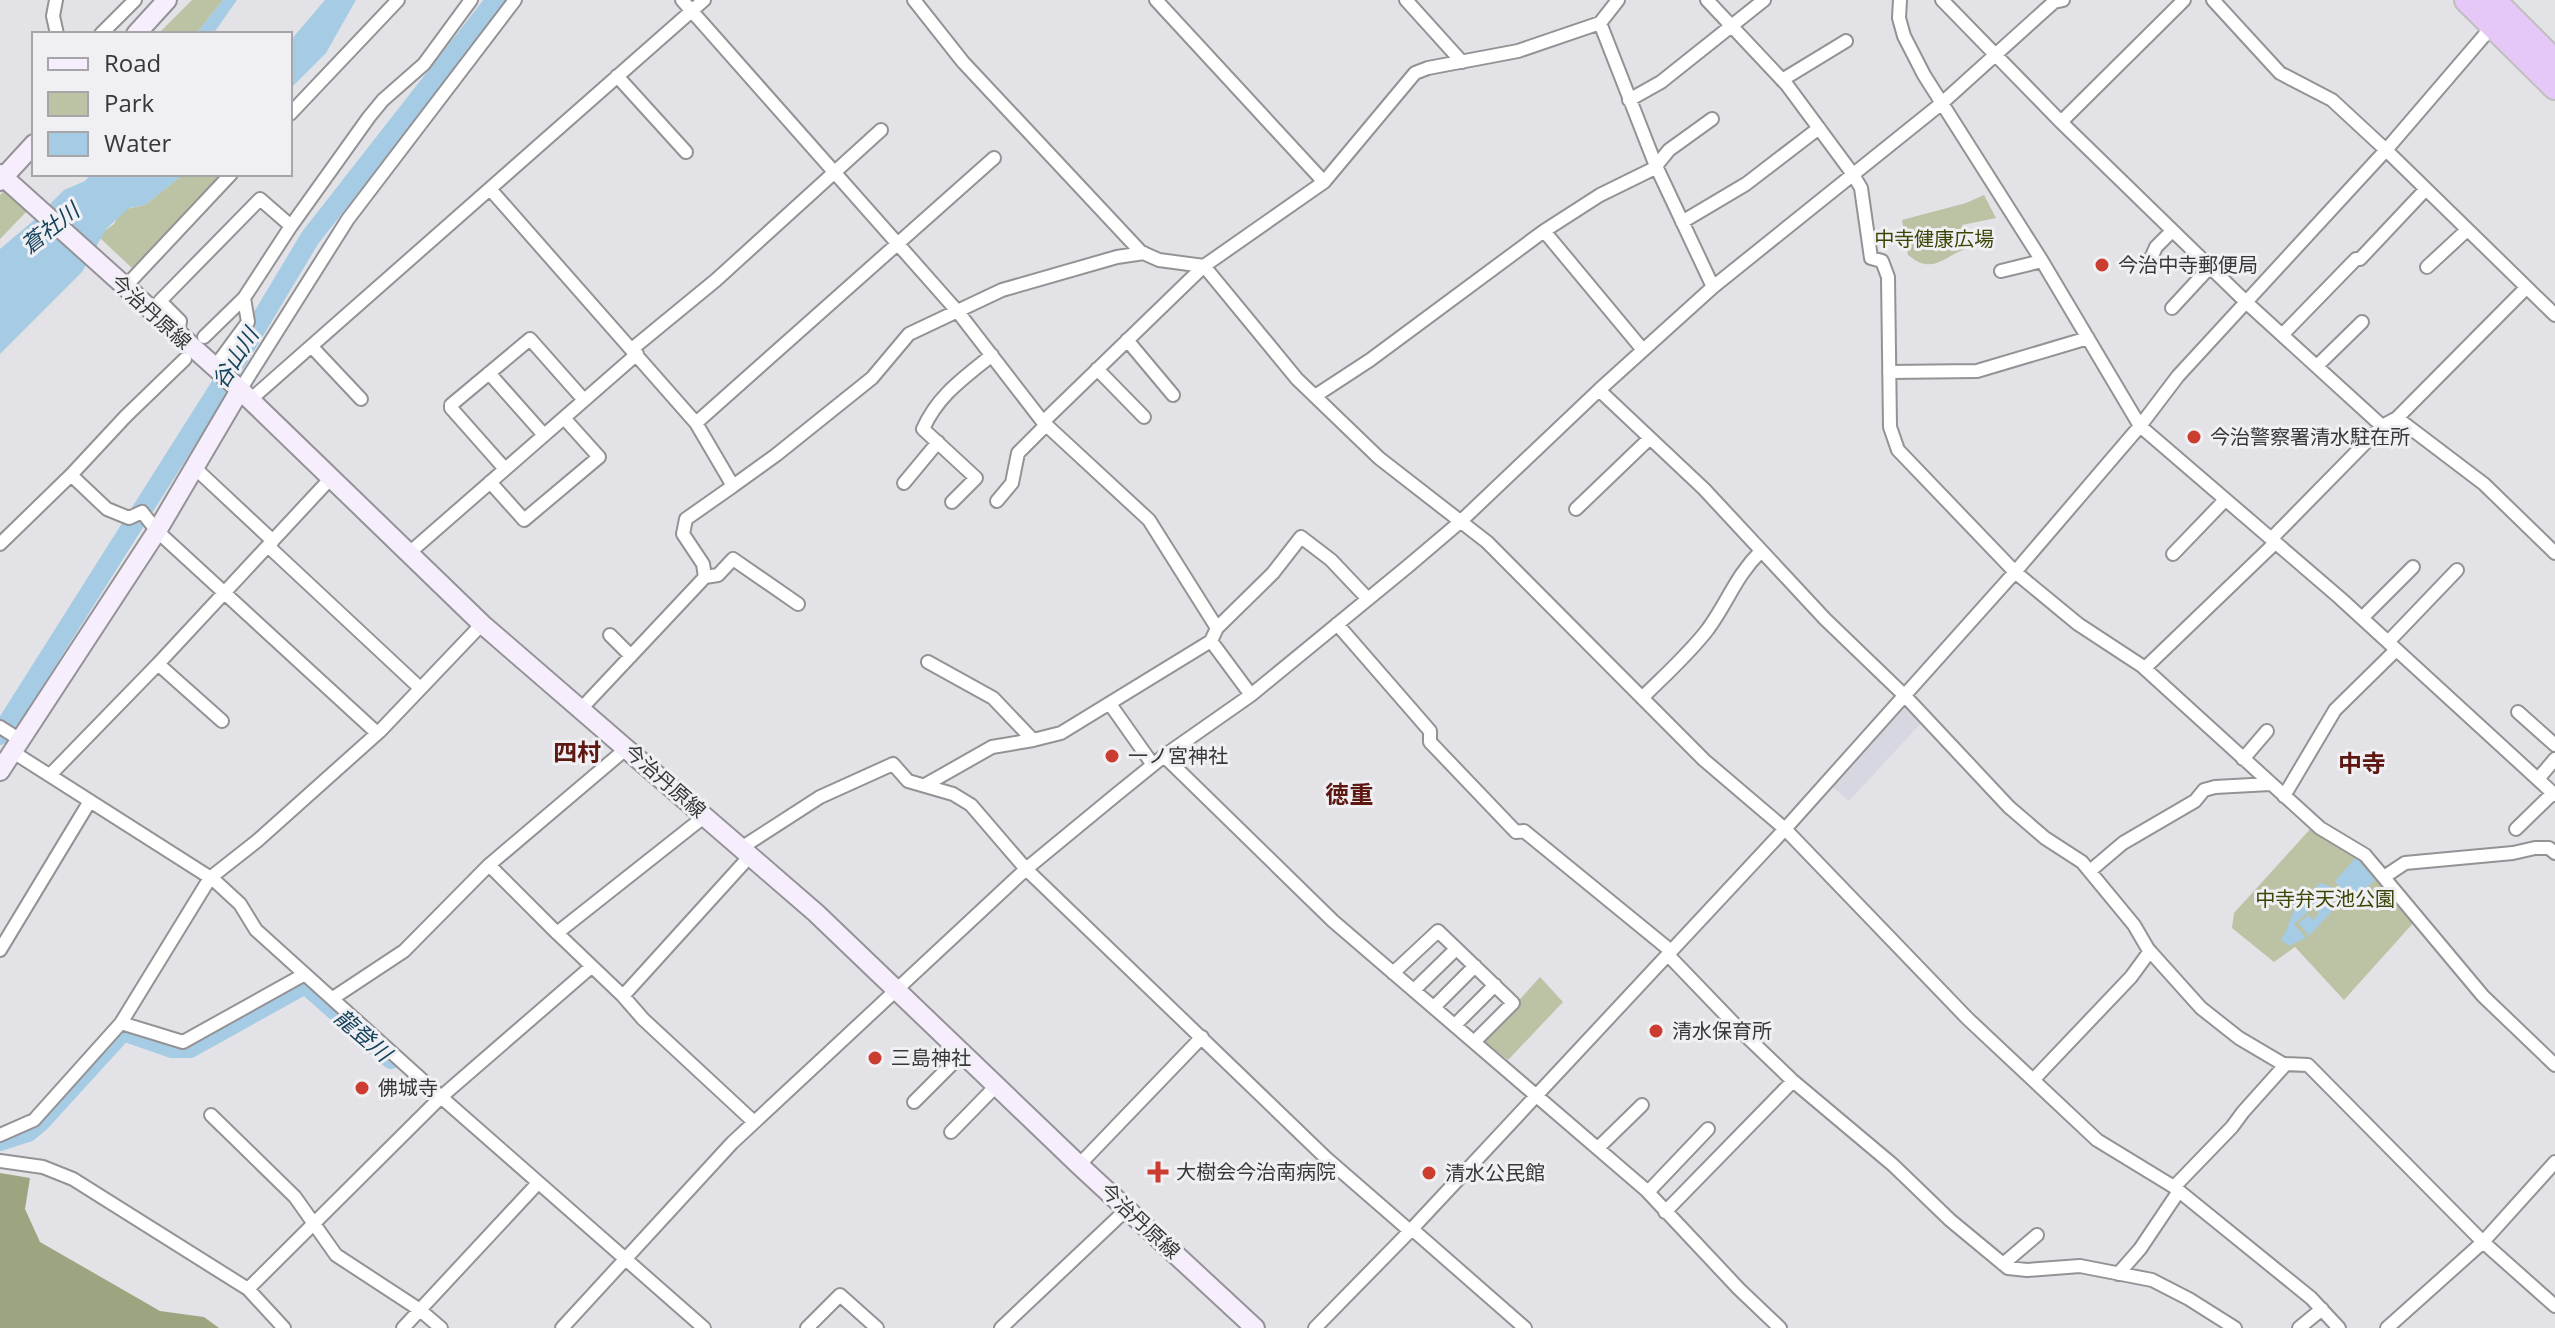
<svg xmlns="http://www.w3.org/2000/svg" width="2555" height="1328" viewBox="0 0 2555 1328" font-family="'Open Sans','Noto Sans JP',sans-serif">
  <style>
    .built { fill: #d7d7e2 }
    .green { fill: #bcc2a4 }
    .forest { fill: #9da580 }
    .water { fill: #a6cbe4 }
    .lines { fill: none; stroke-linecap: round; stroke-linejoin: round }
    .river { stroke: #a6cbe4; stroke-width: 20 }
    .street-casing { stroke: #939396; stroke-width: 16 }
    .secondary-casing { stroke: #939396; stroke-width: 22 }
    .highway-casing { stroke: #bfbfbf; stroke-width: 28 }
    .street { stroke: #fff; stroke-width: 12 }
    .secondary { stroke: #f7eefd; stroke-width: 18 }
    .highway { stroke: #e5c8f8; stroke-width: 24 }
    .poi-dot { fill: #ca3d2f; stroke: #f0f0f4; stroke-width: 3 }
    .labels { text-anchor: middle; stroke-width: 6; stroke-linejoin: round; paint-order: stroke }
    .park-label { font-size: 20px; fill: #3d4504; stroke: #f0f0f4 }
    .poi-label { font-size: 20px; fill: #373738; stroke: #f0f0f4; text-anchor: start }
    .street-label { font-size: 20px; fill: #373738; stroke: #f0f0f4 }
    .water-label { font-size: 22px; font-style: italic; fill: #15435d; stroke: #f0f0f4 }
    .quarter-label { font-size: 24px; font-weight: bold; fill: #5c1811; stroke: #f0f0f4 }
  </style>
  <rect width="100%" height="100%" fill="#e3e3e7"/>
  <path class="built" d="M1905,702l19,18 -75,81 -19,-16z"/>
  <path class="green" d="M192,0h31l-27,34h-38z
    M184,174h41l-93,94 -31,-29 -1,-5 14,-10 7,-14 24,-5z
    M7,187l22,22 -29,30v-44z
    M1984,195l12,23 -34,7 7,23c-24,6 -35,29 -61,7l-6,-35 64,-17z
    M2313,826l50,31 52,64 -71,79 -49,-53 -21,15 -42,-34 2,-15z
    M1540,977l23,25 -55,58 -22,-17v-6z"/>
  <path class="forest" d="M0,1173l30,5 -5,31 15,33 120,69 44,6 15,11h-219z"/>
  <path class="water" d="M223,0h14l-24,34h-17z
    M325,0h31l-30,53 -36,36v-48z
    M91,174h93l-39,31 -16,3 -23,21 -24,43 -82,82v-105l33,-28 31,-31 21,-9z
    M2356,857l19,23 -20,19 -8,-10 -5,1 -7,-9z
    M2320,883l17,6 -4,5 -5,-5 -6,4 4,6 6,1 -3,5 5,4 -25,27 -11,-13 11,-8 4,5 6,-6 -13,-16z
    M2301,900l9,10 -16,14 12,14 -18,8 -7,-7c10,-13 9,-28 20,-39z"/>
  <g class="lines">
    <path class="river" d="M0,735l237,-375 73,-122 186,-238
      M0,1141l28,-9 13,-11 82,-90 49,17h18l115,-64 86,75"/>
    <g class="street-casing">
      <path id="street" d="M56,0l-3,16 4,18
        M682,0l276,312 85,110 106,98 68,108 -6,13 40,54
        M914,0l49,62 178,190 18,8 45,6 93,113 82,79 108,84 217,218 81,69 182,189 130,122 77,47 137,111 28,30
        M1156,0l168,182
        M1406,0l56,62
        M1707,0l80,85 65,88 9,15 10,70 11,3 6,16 2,150 8,23 117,122 63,52 64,42 178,162 45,27 118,141 72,69
        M1900,0l-1,18 5,18 20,39 118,186 98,165 200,172 215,197
        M1942,0l119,122 186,181 135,123
        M2213,0l67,73 52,27 54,50 169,165
        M1600,23l56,143 57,121
        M101,34l34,-34
        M617,76l69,76
        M1782,80l64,-39
        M1629,100l32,-18 103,-82
        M290,114l108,-114
        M2061,122l123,-122
        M1656,166l13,-16 43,-31
        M490,189l206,234 37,63 -47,33 -3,15 20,30 2,13 -126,134
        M1682,222l64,-38 73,-56
        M291,226l78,-109 14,-17 41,-36 47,-64
        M1544,231l99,119
        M2148,265l8,-18 16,-16
        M2427,267l40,-37
        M2001,271l41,-10
        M124,288l107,-114
        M2172,308l38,-41
        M178,334l2,-13 -20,-20 100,-102 31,27 -47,72 -40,39
        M2282,335l74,-76h4l66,-70
        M1127,340l46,55
        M312,347l49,52
        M632,349l84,-69 165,-150
        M2317,366l45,-44
        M214,368l34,-46 -4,-24
        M1097,369l47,48
        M1889,372l88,-1 111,-33
        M489,373l55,62
        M240,390l108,-171 167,-219
        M1599,390l105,99 121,130 80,77 104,111 36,31 37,24 52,63 14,24 53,59 38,30 44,26 25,1 175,177 72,64
        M1315,396l55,-36 174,-129 56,-36 57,-28
        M249,401l455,-401
        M2397,418l87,66 71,69
        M1043,422l161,-156 120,-84 91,-109 13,-5 90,-17 82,-28 18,-23
        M696,423l298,-265
        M196,469l77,72
        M505,469l-54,-61v-3l79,-66 54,61
        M71,475l55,-59 59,-57
        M490,482l34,38 75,-63 -35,-39
        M904,483l34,-41
        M733,486l43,-31 96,-77 37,-44 93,-44 115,-33 27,-4
        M997,501l15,-18 6,-30 28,-28
        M952,502l24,-24 -53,-49c15,-34 41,-51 69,-74
        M1576,509l74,-71
        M2271,539l111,-113 15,-8 129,-130
        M0,544l71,-69 36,34 22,9 13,-6 15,19 220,202
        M269,547l151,141
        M408,554l229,-200
        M2173,554l52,-54
        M705,577l13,-2 15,-16 65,45
        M2362,618l51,-51
        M1337,624l93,107v11l86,90 8,-1 147,120
        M1217,628l56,-55 28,-36 30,23 37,39
        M610,635l21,21
        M2388,642l69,-72
        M928,662l65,36 40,42 28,-7 150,-92
        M158,664l64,57
        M2145,668l130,-125
        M1642,698c22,-22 47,-44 66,-69 21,-29 27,-52 53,-78
        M1110,704l43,61
        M2518,712l37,33
        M0,727l22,14
        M13,752l201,128 26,24 16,26 185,167 263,231
        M1164,756l169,165 313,269 93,99 41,39
        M2243,759l24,-28
        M50,775l108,-111 172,-185
        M2538,779l17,-20
        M925,785l67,-38 41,-7
        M2284,796l51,-86 61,-60
        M705,816l-148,117 66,63 127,-140
        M2516,829l37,-36
        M741,848l79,-51 73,-33 15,17 45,13 18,11 55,64 300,289 84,73
        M489,865l68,68
        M2090,871l33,-28 72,-42 9,-11 11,-3 55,-3
        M2384,877l21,-14 108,-10 22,-5h14l6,5
        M0,950l90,-149
        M1668,955l77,80 48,46 100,84 57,55 58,48 19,2 53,-4 72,14 37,19 46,29
        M1393,973l45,-42 75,72 -38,38
        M1414,990l42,-41
        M623,996l20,23 111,103
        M333,998l71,-47 85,-86 138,-117
        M1434,1007l41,-41
        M121,1023l89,-145 47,-37 123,-110 102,-107
        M1455,1025l40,-40
        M2033,1080l98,-103 19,-26
        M914,1102l48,-48
        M211,1115l84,82 41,58 84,55 21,18
        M951,1132l45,-46
        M0,1135l34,-15 87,-97 62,19 122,-68
        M1598,1148l44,-43
        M0,1161l43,6 30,12 175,110 36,39
        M1079,1165l123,-128
        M2174,1187l58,-60 11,-15 43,-48
        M1648,1192l60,-63
        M1665,1212l128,-131
        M1412,1229l113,99
        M2003,1264l34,-29
        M2118,1274l22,-25 39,-58
        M248,1289l193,-192 150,-130
        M403,1328l135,-145
        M562,1328l170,-185 294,-274 91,-75 47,-38 87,-61 156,-128 53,-45 139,-132 114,-103 229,-184 103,-93 9,-8 9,-2
        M807,1328l33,-33 37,33
        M1001,1328l126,-119
        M1315,1328l95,-97 375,-402 230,-257 125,-146 38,-50 208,-226 109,-127
        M2299,1328l23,-19
        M2387,1328l96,-86 72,-80"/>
    </g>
    <g class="secondary-casing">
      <path id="secondary" d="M136,34l31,-34
        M0,174l236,212 246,238 334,289 263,252 176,163
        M0,181l34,-37
        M0,771l157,-240 83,-141"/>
    </g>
    <g class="highway-casing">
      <path id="highway" d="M2467,0l88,87
        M2493,0l62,62"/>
    </g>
    <use href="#street" class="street"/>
    <use href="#secondary" class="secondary"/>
    <use href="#highway" class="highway"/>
  </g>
  <g class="poi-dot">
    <circle cx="2102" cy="265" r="8"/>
    <circle cx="2194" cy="437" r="8"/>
    <circle cx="1112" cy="756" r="8"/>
    <circle cx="1656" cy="1031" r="8"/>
    <circle cx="875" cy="1058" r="8"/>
    <circle cx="362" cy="1088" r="8"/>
    <path d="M1154 1160h8v8h8v8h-8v8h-8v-8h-8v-8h8z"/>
    <circle cx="1429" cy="1173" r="8"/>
  </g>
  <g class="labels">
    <g class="park-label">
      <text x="1934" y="246">中寺健康広場</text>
      <text x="2325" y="906">中寺弁天池公園</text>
    </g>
    <g class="poi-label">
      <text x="2118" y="272">今治中寺郵便局</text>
      <text x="2210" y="444">今治警察署清水駐在所</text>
      <text x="1128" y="763">一ノ宮神社</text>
      <text x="1672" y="1038">清水保育所</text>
      <text x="891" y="1065">三島神社</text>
      <text x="378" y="1095">佛城寺</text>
      <text x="1176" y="1179">大樹会今治南病院</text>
      <text x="1445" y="1180">清水公民館</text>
    </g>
    <g class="street-label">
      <text transform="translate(151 312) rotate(42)" y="7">今治丹原線</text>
      <text transform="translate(665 781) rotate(41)" y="7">今治丹原線</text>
      <text transform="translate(1140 1221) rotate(43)" y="7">今治丹原線</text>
    </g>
    <g class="water-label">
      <text transform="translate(50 228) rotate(-38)" y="8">蒼社川</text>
      <text transform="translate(235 358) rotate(-58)" y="8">谷山川</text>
      <text transform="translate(363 1035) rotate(41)" y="8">龍登川</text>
    </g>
    <g class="quarter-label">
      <text x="577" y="761">四村</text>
      <text x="2362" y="772">中寺</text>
      <text x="1349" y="803">徳重</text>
    </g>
  </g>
  <rect x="32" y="32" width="260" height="144" fill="#f0f0f4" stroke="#a6a6a9" stroke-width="2"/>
  <rect x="48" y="58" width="40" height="12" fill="#f7eefd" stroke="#a6a6a9" stroke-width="2"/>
  <text x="104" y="72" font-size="24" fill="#373738">Road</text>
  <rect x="48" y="92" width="40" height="24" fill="#bcc2a4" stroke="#a6a6a9" stroke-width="2"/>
  <text x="104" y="112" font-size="24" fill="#373738">Park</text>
  <rect x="48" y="132" width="40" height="24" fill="#a6cbe4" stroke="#a6a6a9" stroke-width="2"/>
  <text x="104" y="152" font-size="24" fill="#373738">Water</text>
</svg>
